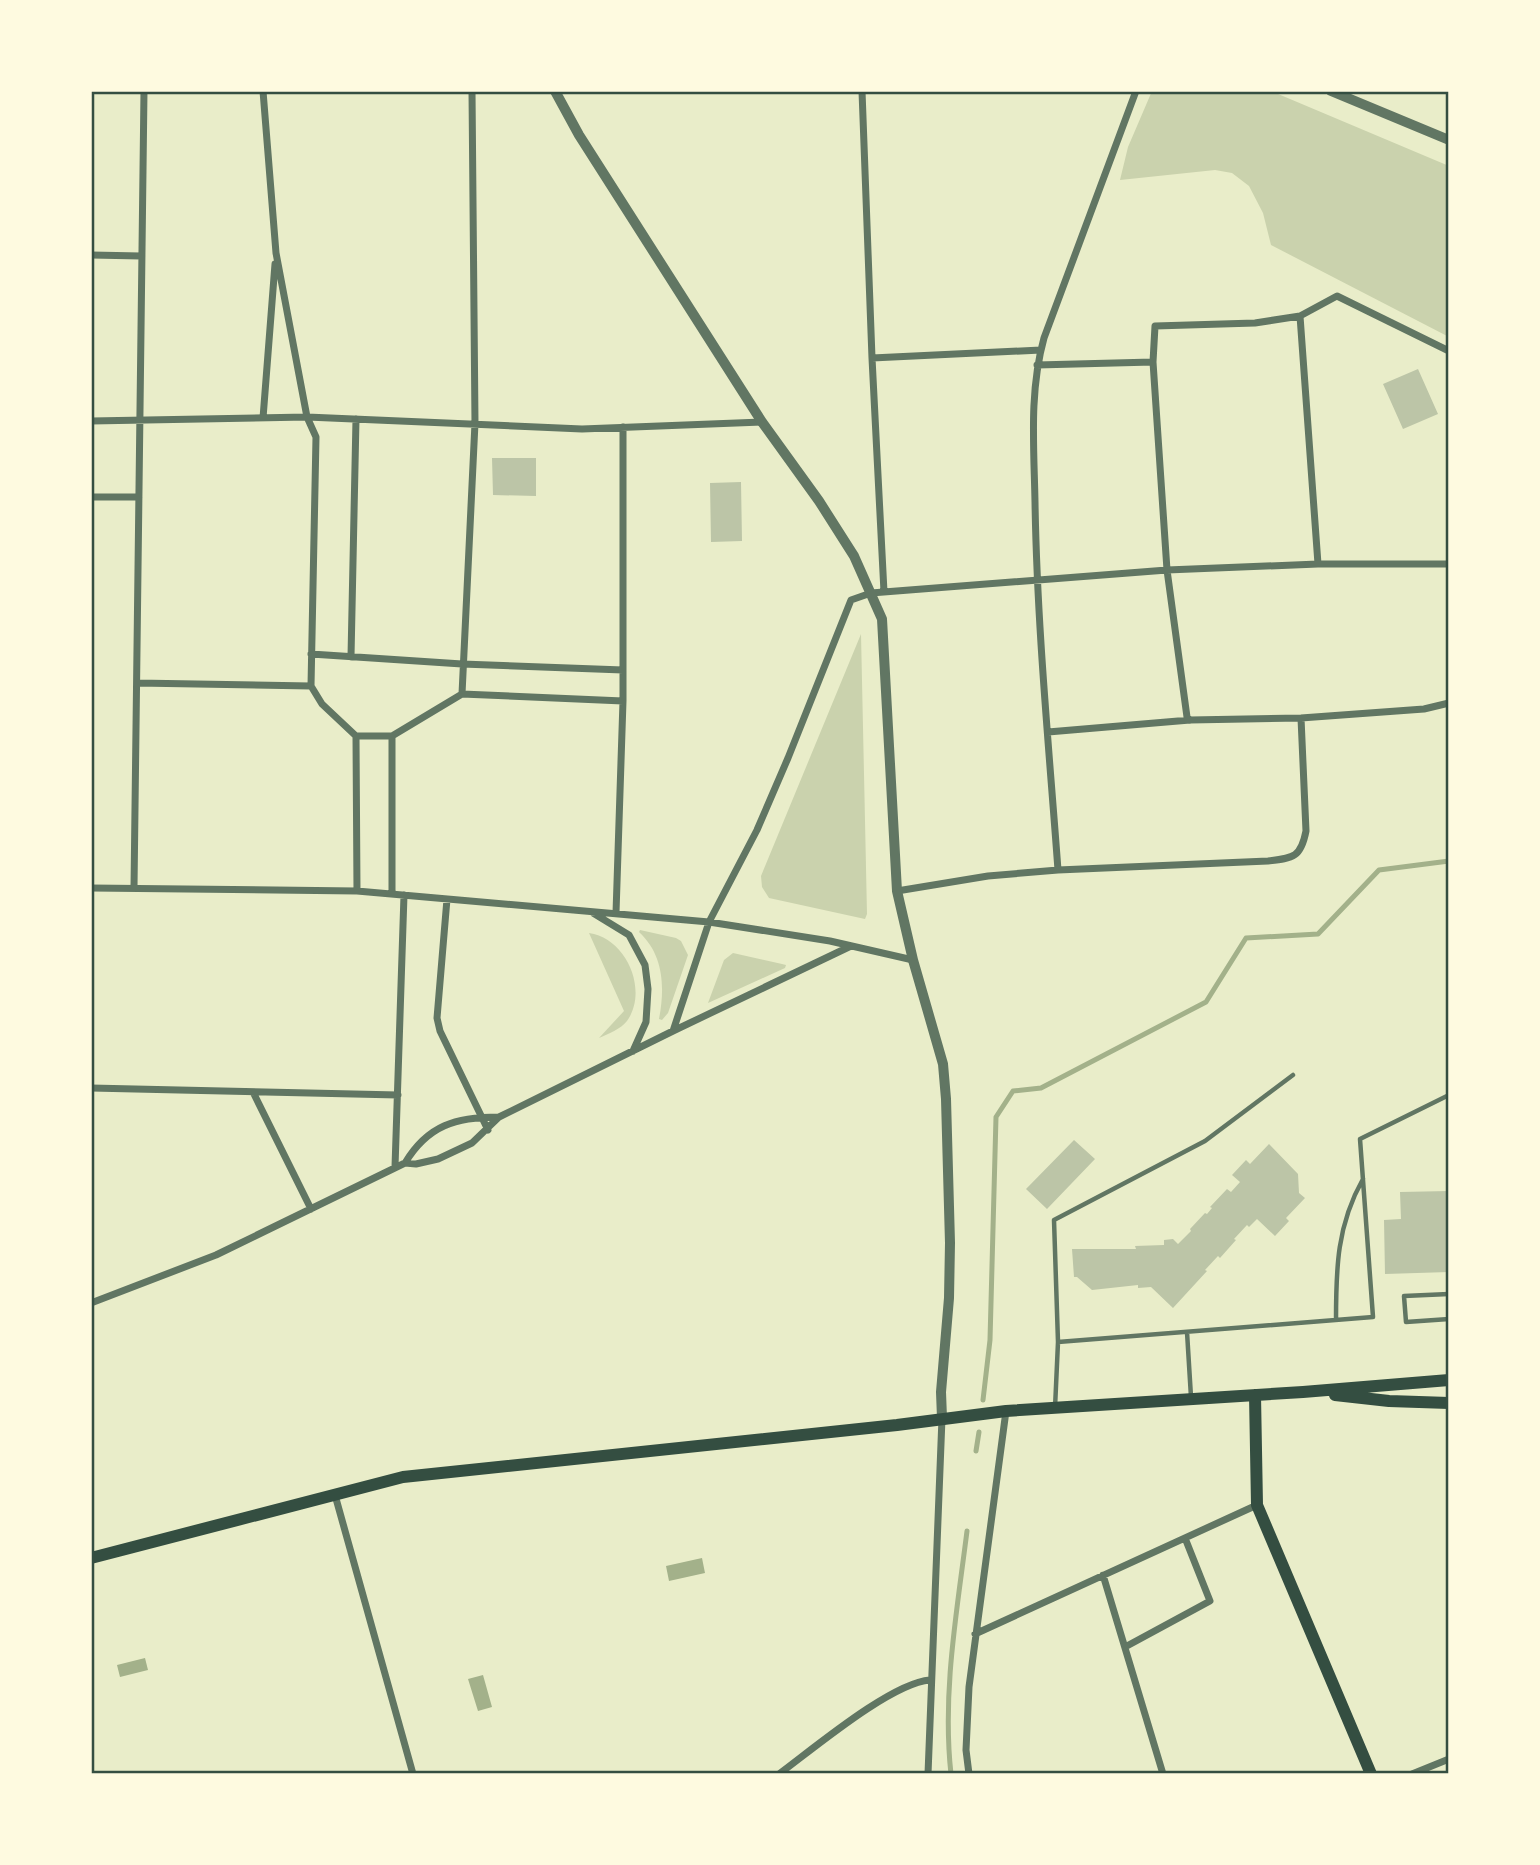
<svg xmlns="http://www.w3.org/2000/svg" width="1540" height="1865" viewBox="0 0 1540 1865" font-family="'PT Sans',sans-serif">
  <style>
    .green { fill: #cad2ad }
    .water { fill: #a3b18a }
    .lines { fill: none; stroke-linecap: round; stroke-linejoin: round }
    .stream { stroke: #a3b18a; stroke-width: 5 }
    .building { fill: #bcc5a7 }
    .service { stroke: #617663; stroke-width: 4.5 }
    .minor { stroke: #617663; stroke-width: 7 }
    .tertiary { stroke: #617663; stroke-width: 10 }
    .secondary { stroke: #344e41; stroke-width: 12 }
    .neatline { fill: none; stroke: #344e41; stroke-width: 2.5 }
  </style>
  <rect width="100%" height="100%" fill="#e9edc9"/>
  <path class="green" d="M1152,91h119l178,75v171l-178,-92 -8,-32 -14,-27 -17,-13 -17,-3 -95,10 8,-33z
    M861,634l6,280 -2,5 -96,-21 -7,-11 -1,-11z
    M640,930l36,8 5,3 7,14 -20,58 -6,7 -3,-1c6,-31 5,-64 -20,-87z
    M589,933c37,5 60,57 38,88 -6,8 -19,13 -28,17l25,-27z
    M733,953l49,11 4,1 -1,3 -77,35 16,-43z"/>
  <path class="water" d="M702,1558l3,15 -36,8 -3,-15z
    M145,1658l3,12 -28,7 -3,-12z
    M483,1675l9,32 -14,4 -10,-32z"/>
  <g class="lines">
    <path class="stream" d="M983,1400l7,-60 6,-223 17,-26 28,-3 165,-86 40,-64 72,-4 61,-64 70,-9
      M976,1451l3,-19
      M951,1774c-9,-81 6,-163 16,-243"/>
  </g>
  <path class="building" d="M1418,369l20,45 -35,15 -20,-45z
    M492,458h44v38l-43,-1z
    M741,482l1,59 -31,1 -1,-59z
    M1074,1140l21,19 -48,50 -21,-20z
    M1269,1144l29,30 1,19 6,5 -19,20 3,3 -14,15 -18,-17 -8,8 -2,-2 -13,14 2,1 -16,18 -2,-2 -13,14 2,1 -34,37 -22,-21 -13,1v-3l-46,5 -15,-13h-3l-2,-28h64l-1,-3 29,-1v-5l9,-1 5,5 13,-13 -1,-2 15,-16 2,1 5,-6 -2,-1 17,-18 4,3 9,-10 -8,-7 14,-15 4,4z
    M1449,1191v81l-64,2 -1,-54 17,-1 -1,-27z"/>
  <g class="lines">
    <path class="service" d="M1449,1294l-45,2 2,26 43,-3
      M1336,1320c0,-52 1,-95 27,-141
      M1187,1332l4,65
      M1058,1342l315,-25 -13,-178 89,-44
      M1055,1408l3,-66 -4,-122 151,-79 88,-66"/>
    <path class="minor" d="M862,91l10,267 12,234
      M91,255l50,1
      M1300,316l18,248
      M872,358l169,-8
      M1153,362l14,208 20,147 3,3
      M1037,365l116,-3 2,-36 100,-3 45,-7 37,-20 112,55
      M263,418l12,-154
      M91,421l216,-4 275,12 180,-7
      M623,427v274
      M91,497h48
      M311,654l151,10 161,6
      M351,657l5,-238
      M137,683l174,3 5,-249 -9,-20 -31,-164 -13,-162
      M311,686l11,18 34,32 1,155
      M462,694l13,-271 -3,-332
      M1048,732l142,-12 111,-2 123,-9 25,-6
      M356,736h36
      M1058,870c-9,-122 -21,-245 -23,-368 -1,-55 -6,-110 9,-164l92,-247
      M91,888l266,3 352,31 121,19 83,19
      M134,888l10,-797
      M897,891l91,-15 70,-6 210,-9c26,-3 33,-4 38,-30l-5,-113
      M392,894v-158l70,-42 161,7 -7,212
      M447,899l-10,119 3,13 48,99
      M593,913l36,22 16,30 3,24 -2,33 -13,29
      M673,1031l178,-85
      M91,1088l307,7
      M253,1092l58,117
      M405,1163c23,-38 51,-46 94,-46
      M395,1167l9,-272
      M91,1303l125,-48 189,-92 11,1 22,-5 34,-16 27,-26 174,-86 36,-109 48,-92 31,-72 63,-158 20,-7 296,-23 151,-6h131
      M335,1495l78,279
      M1103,1575l60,199
      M975,1634l282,-129
      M1125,1647l85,-46 -25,-63
      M779,1774c34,-25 112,-91 151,-94
      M928,1774l14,-356
      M969,1774l-3,-24 3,-63 37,-276
      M1412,1774l37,-15"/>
    <path class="tertiary" d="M555,91l24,44 183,287 57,79 35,55 28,63 15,272 16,69 30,104 3,35 4,144 -1,55 -8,94 1,26
      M1331,91l118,49"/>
    <path class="secondary" d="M1255,1395l2,110 114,269
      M1335,1395l54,6 60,2
      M91,1558l312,-81 494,-52 109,-14 297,-19 146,-12"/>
  </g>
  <rect width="1540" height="1865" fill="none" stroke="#fefae0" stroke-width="186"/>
  <rect x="93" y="93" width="1354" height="1679" class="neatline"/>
</svg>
